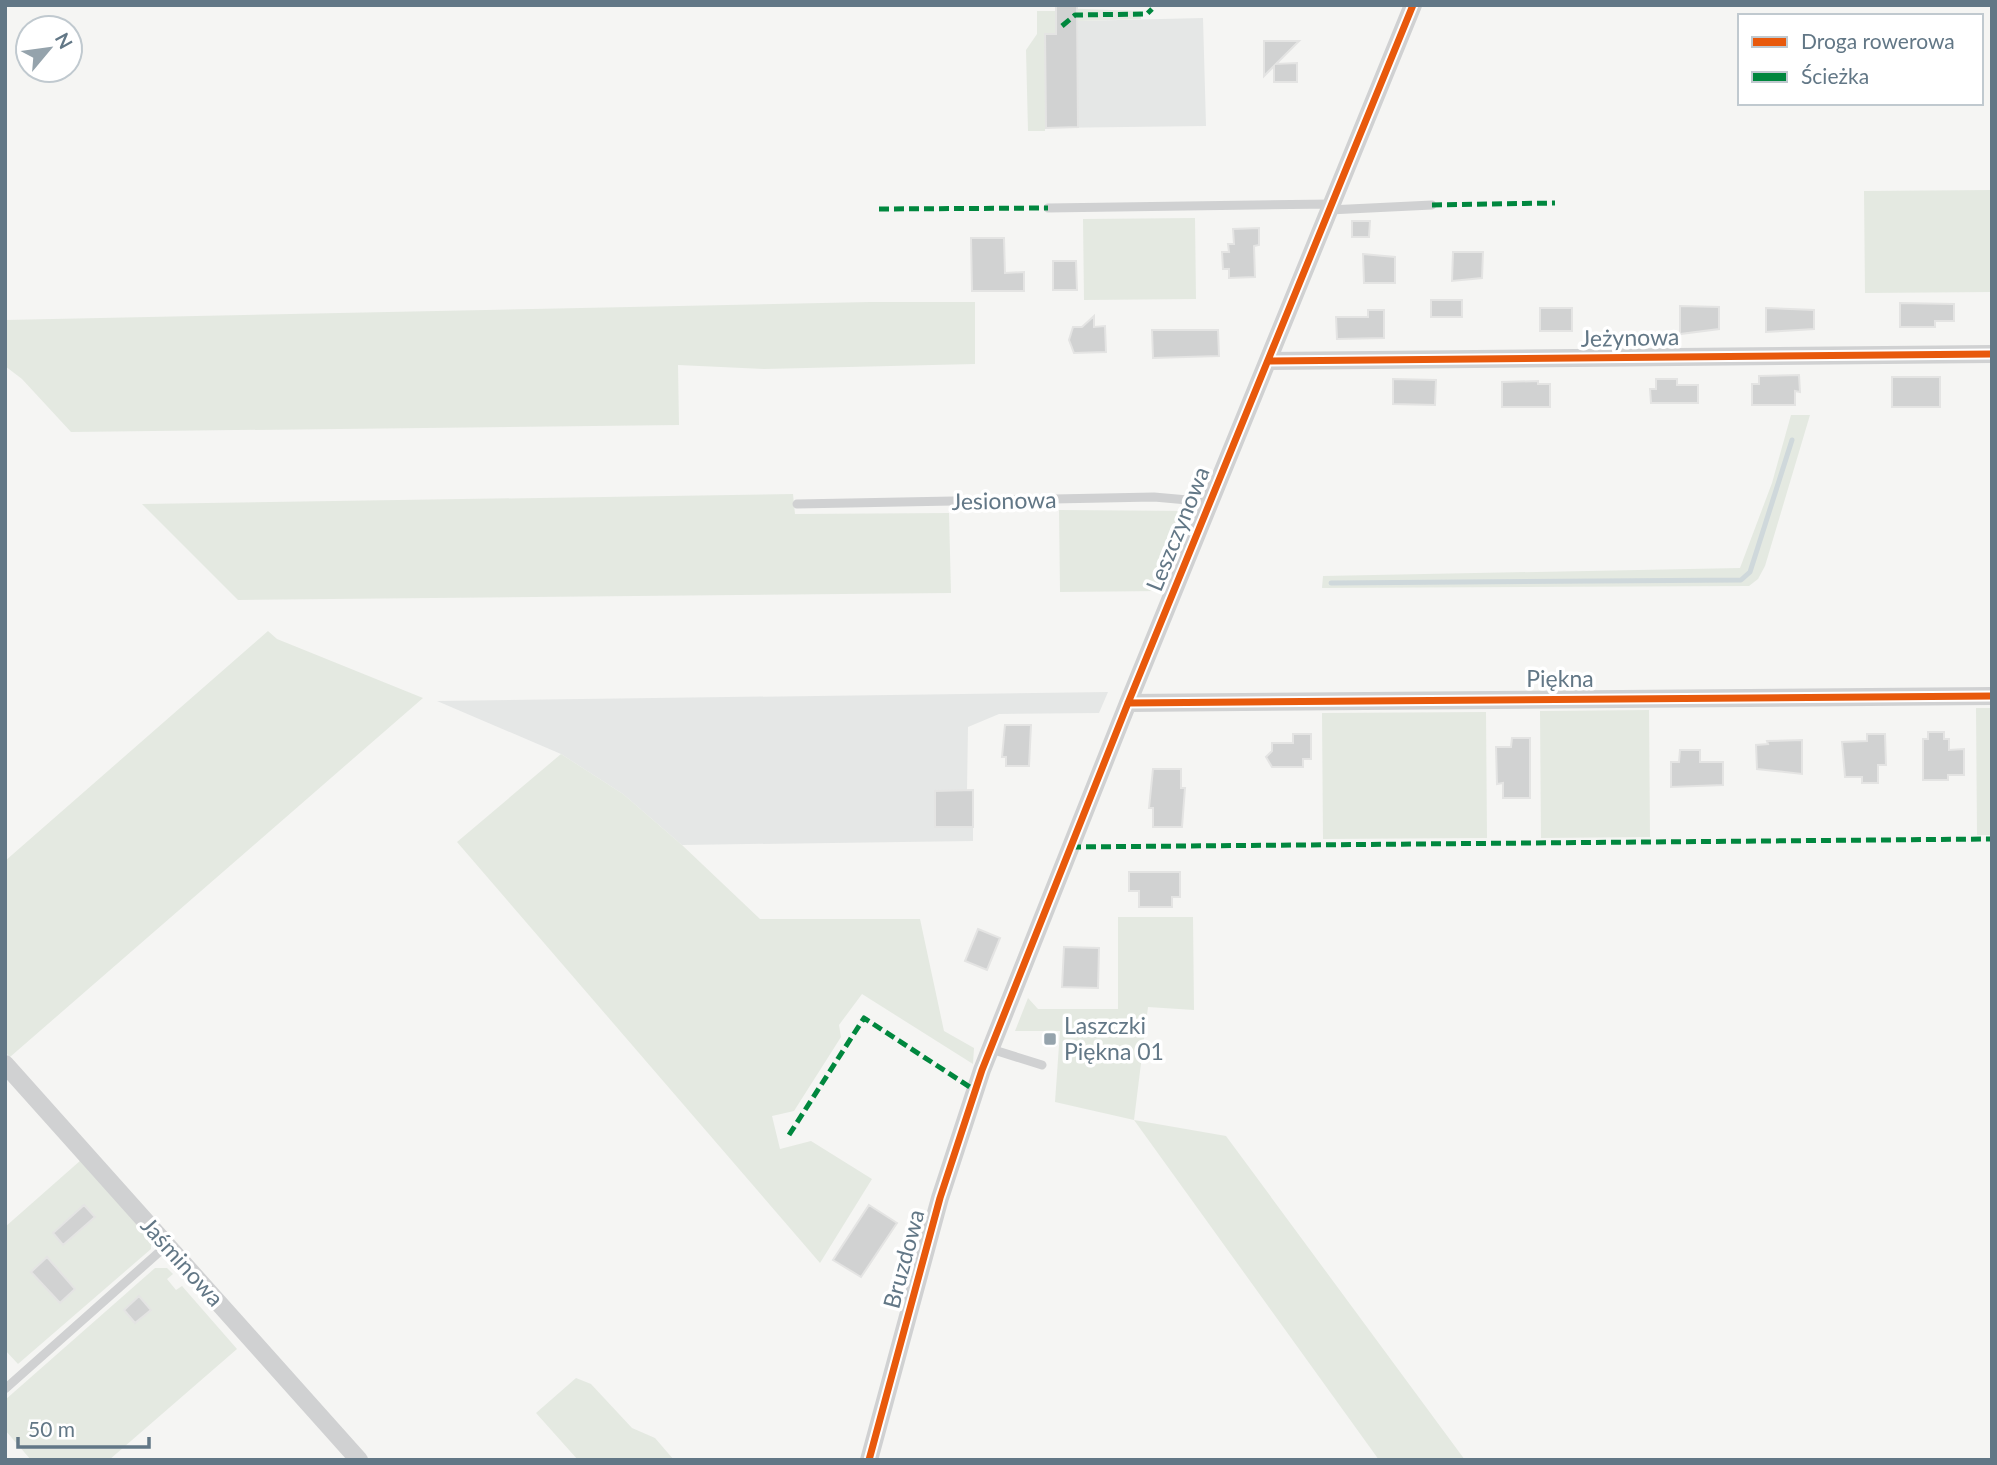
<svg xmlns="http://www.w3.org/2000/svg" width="1997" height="1465" viewBox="0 0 1997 1465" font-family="Lato,sans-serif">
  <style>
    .built { fill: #e5e7e6 }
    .green { fill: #e4e9e1 }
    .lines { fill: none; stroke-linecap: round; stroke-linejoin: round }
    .stream { stroke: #cfd8db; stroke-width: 5 }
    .building { fill: #d1d2d2; stroke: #e4e4e3; stroke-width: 2 }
    .service { stroke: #d0d1d2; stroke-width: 9 }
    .minor { stroke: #d0d1d2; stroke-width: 18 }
    .quiet { stroke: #00873e; stroke-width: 5; stroke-dasharray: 10 5; stroke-linecap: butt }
    .cycleway-casing { stroke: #fff; stroke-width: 11 }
    .cycleway { stroke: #e8590c; stroke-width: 7 }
    .poi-dot { fill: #95a3ac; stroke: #fff; stroke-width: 2.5 }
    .labels { text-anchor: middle; stroke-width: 7; stroke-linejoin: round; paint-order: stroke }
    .street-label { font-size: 23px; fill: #627786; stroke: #fff }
    .poi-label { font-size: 23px; fill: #627786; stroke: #fff; text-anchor: start }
  </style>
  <rect width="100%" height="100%" fill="#f5f5f3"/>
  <path class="built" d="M1203,18l3,108 -160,2 -1,-94 32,-1v-12z
    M1108,692l-9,21 -100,1 -31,13 -1,63h6v51l-291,4 -59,-51 -62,-40 -124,-53z"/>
  <path class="green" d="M1056,8l85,3v8l-64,2v13h-32v97h-17l-2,-81 11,-16v-23h19z
    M1992,190v102l-127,1 -1,-102z
    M1195,218l1,81 -112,1 -1,-81z
    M870,302h105v62l-211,5 -86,-4 1,60 -608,7 -49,-53 -17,-13v-46z
    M1791,415h19l-45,151 -7,13 -9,7 -427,2 1,-12 417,-8 32,-85z
    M793,494l2,20 154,-1 2,80 -713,7 -96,-96z
    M1059,510l135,1 -33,80 -101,1z
    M268,631l9,8 146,59 -413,359 -5,-5v-191z
    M1976,708h16v127h-15z
    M1649,710l1,127 -109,1 -1,-127z
    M1486,712l1,126 -164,1 -1,-126z
    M561,754l62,40 59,51 78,74h160l24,112 30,17 -1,16 -111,-70 -23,31 2,12 -47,74 -22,5 8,33 31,-8 61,38 -52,84 -363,-421z
    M1118,917h75l1,93 -46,-3 -14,113 92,16 239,324h-86l-245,-340 -79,-18 5,-71h-45l13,-33 10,11h80z
    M81,1160l70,78v11l-133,115 -13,-14v-123z
    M155,1268h12l6,6 -6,5 9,11 6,-4 55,63 -128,111h-78l-26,-30v-30z
    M576,1378l15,6 41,44 23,10 19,22h-96l-42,-47z"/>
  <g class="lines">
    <path class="stream" d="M1331,583l410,-3 9,-8 42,-132"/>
  </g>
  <path class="building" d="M1056,5h21l1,122 -32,1 -1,-94h11z
    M1264,41h35l-23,23 21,-1v19h-23v-16l-10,10z
    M1352,221h18l-1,16h-17z
    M1259,228v17l-5,1 1,31 -26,1v-9h-6l-1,-17h7l-1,-8h6l-1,-15z
    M971,238h33l1,35 19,-1v19h-52z
    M1453,252h30l-1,26 -30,3z
    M1363,254l32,3v26h-31z
    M1053,261h23l1,29h-24z
    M1431,300h31v17h-31z
    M1900,303l54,1v17h-19v6h-35z
    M1680,306l39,1v22l-39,5z
    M1540,308h32v23h-32z
    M1766,308l48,2v19l-48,3z
    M1368,310h16v28l-47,1 -1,-22h32z
    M1094,316v11l11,-1 1,26 -32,1 -5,-13 4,-13h9z
    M1152,330h66l1,26 -66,2z
    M1799,375l1,17 -5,-1v14h-43v-21h7v-8z
    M1892,377h48v30h-48z
    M1393,379l43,1 -1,25 -42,-1z
    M1656,379h21v6h21v18h-47l-1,-14h6z
    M1538,381v3h12v23h-48v-25z
    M1005,725h26l-2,41h-23v-9h-4z
    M1928,732h16v7h5v11l15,-1v26h-16v5h-25v-41h5z
    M1293,734h18v25h-8v8h-31l-6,-10 6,-6v-8h21z
    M1867,734h18l1,31h-8v18h-16v-6h-17l-3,-35 25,-1z
    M1512,738h18v60h-27v-15l-6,1 -1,-37h15z
    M1802,740v34l-45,-5 -1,-24 12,-1 -1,-3z
    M1680,750h20v12h23v23l-52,2v-25h8z
    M1153,769h28v19h4l-3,39h-29v-19h-4z
    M973,790v37h-38v-36z
    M1129,872h51v25h-8v10h-33v-16h-10z
    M978,929l22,9 -13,32 -22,-9z
    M1064,947l35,1 -1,40 -36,-1z
    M84,1205l11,12 -32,28 -10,-12z
    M869,1205l28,18 -36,54 -28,-17z
    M47,1257l28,32 -15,14 -29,-31z
    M139,1296l12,14 -16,13 -11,-13z"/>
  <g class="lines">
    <path class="service" d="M1048,208l284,-4
      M1329,210l103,-5
      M797,504l357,-7 56,5
      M991,1049l51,16
      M5,1389l161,-143"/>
    <path class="minor" d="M1268,361l724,-7
      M1128,703l864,-7
      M5,1064l354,396
      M869,1460l71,-262 42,-128 146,-367 285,-698"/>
    <path class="quiet" d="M1062,26l13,-11 72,-1 5,-5
      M1432,205l123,-2
      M879,209l169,-1
      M1071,847l921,-8
      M789,1135l75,-117 112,73"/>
    <g class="cycleway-casing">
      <path id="cycleway" d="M1268,361l724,-7
        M1128,703l864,-7
        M869,1460l71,-262 42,-128 146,-367 285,-698"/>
    </g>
    <use href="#cycleway" class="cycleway"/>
  </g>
  <rect class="poi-dot" x="1043" y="1032" width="14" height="14" rx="3.5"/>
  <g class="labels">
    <g class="street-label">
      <text transform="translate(1630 338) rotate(-1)" y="8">Jeżynowa</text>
      <text transform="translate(1004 501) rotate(-1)" y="8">Jesionowa</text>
      <text transform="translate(1178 529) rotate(-68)" y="8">Leszczynowa</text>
      <text x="1560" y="687">Piękna</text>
      <text transform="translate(904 1259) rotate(-75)" y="8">Bruzdowa</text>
      <text transform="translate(182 1262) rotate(48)" y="8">Jaśminowa</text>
    </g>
    <g class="poi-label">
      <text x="1064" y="1034">Laszczki<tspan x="1064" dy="26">Piękna 01</tspan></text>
    </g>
  </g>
  <rect width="1997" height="1465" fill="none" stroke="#627786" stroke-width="14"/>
  <rect x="1738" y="14" width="245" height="91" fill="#ffffff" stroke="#c0c9cf" stroke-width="2"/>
  <rect x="1752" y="37" width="35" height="10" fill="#e8590c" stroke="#c0c9cf" stroke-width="2"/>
  <text x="1801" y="49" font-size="21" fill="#627786">Droga rowerowa</text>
  <rect x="1752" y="72" width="35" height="10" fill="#00873e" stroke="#c0c9cf" stroke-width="2"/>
  <text x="1801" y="84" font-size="21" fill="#627786">Ścieżka</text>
  <g transform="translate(49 49) rotate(61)"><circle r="33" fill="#ffffff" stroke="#c0c9cf" stroke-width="2"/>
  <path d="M0-5L12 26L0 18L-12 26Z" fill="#95a3ac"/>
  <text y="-10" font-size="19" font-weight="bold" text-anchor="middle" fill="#627786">N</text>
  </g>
  <path d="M18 1437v10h131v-10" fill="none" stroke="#627786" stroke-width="3.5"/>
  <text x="28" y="1437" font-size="21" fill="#627786" stroke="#ffffff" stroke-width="5" paint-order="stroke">50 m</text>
</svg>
